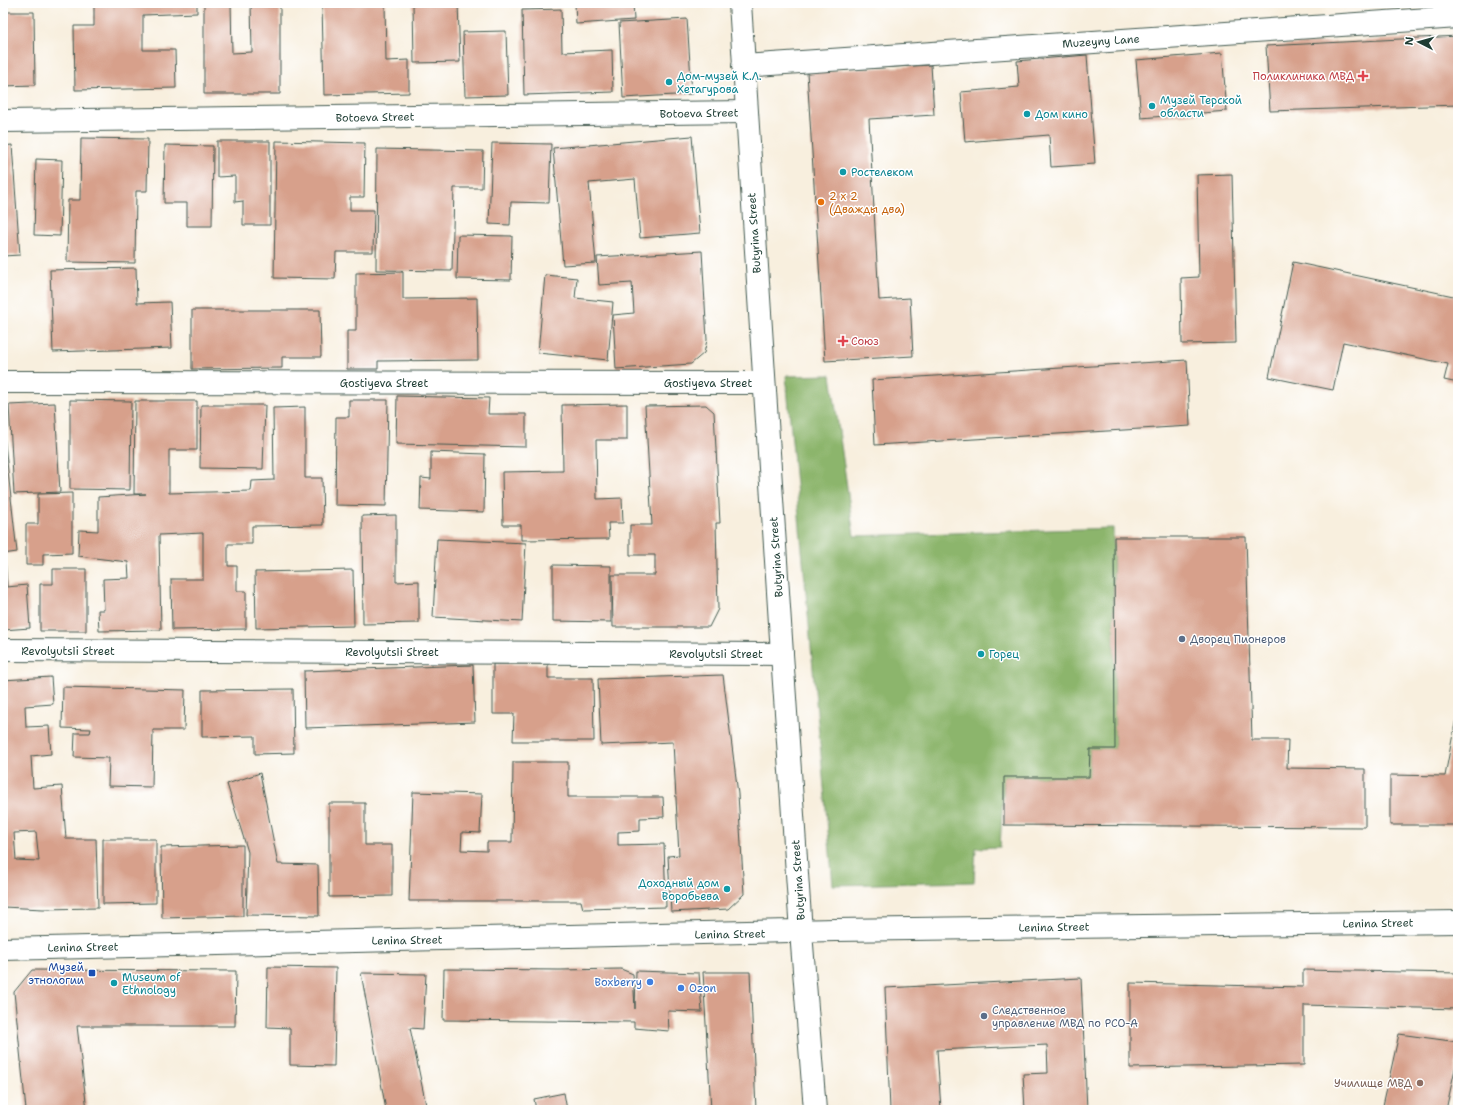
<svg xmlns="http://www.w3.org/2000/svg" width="1461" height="1113" viewBox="0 0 1461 1113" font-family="'Shantell Sans',sans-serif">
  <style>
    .forest { fill: #8cb56c; stroke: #567950 }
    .building { fill: #d7a08b; fill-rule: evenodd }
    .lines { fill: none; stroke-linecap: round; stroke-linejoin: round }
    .minor-casing { stroke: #40584e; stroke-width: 24 }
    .major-casing { stroke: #40584e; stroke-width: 24 }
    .minor { stroke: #fff; stroke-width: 22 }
    .major { stroke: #fff; stroke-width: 22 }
    .health-dot { fill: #e0444e; stroke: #fff; stroke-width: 1.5 }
    .culture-dot { fill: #0f9aa8; stroke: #fff; stroke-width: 1.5 }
    .food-dot { fill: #e8710a; stroke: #fff; stroke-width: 1.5 }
    .service-dot { fill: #5c6f8a; stroke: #fff; stroke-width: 1.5 }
    .transit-dot { fill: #1a4fb4; stroke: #fff; stroke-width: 1.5 }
    .shop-dot { fill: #3f7fe0; stroke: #fff; stroke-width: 1.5 }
    .education-dot { fill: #8d6e63; stroke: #fff; stroke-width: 1.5 }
    .labels { text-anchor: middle; stroke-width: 3; stroke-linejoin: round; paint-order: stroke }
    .street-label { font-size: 11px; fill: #1f3d34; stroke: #fff }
    .culture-label { font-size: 11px; fill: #0d838f; stroke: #fff; text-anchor: start }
    .health-label { font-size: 11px; fill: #be3a42; stroke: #fff; text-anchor: end }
    .food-label { font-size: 11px; fill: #c56008; stroke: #fff; text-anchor: start }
    .service-label { font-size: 11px; fill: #4e5e75; stroke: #fff; text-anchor: start }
    .transit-label { font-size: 11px; fill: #164399; stroke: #fff; text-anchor: end }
    .shop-label { font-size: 11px; fill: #366cbe; stroke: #fff; text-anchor: end }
    .education-label { font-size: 11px; fill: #785e54; stroke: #fff; text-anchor: end }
  </style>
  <rect width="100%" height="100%" fill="#fff"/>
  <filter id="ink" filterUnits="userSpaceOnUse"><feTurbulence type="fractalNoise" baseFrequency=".025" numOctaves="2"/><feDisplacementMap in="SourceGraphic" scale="8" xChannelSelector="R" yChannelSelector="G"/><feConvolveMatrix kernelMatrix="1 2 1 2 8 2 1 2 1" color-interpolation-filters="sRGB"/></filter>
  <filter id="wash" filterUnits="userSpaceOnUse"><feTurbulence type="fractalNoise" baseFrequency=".012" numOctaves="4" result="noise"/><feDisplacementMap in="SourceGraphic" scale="16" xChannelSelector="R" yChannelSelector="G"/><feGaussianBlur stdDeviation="0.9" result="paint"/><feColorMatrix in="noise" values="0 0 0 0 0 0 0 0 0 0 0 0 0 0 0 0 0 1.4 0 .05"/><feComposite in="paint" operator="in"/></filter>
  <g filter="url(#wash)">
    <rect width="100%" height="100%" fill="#f8efde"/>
    <path class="forest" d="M831,375l23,161 259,-8 2,221h-25l-1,28h-85l-4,70 -24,1 -2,34 -141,3 -47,-509z"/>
    <g id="blocks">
      <path class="building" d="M94,3h103v10l-54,2v35h32l1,38 -101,2 -1,-64h20z
        M204,3h27l1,50 20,-1 -1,-49h29v91h-76z
        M322,3h63l1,58 23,-1v33l-85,2z
        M413,3h45l2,59 -46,1z
        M575,3h58l1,17 -58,4z
        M561,9l1,43 50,-2 1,42 -89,3 -2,-85z
        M3,12h31l1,73 -32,1z
        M687,19l5,75 -69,4 -4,-75z
        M506,31l2,64 -43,1 -2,-64z
        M1458,36v69l-188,6 -4,-65z
        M1222,53l5,58 -86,7 -5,-58z
        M1087,55l8,109 -44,3 -2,-32 -84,7 -4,-50 58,-5 -2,-26z
        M931,65l3,50 -65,4 10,181 31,-2 3,58 -88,5 -18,-289z
        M692,136l8,97 -60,5 -5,-59 -46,4 7,80 -33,2 -10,-117z
        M81,138l67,1 -1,52h-11l-1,72 -68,-1 1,-62h12z
        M217,141h53v84h-27v-24l-8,1v-26l-18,1z
        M276,141l89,2 -1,54h-14v13h24l-1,42h-37l-1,27 -61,-1z
        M492,143l59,1 -2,59 -38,-1 -1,23 -21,-1z
        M12,145l8,110 -17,1v-110z
        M165,145l48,1 -1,80h-25v-23h-23z
        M377,149l106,2 -1,37h-28l-2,83 -76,-1z
        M36,159l26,1 -2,76 -26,-1z
        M1232,174l4,169 -54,1 -1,-66 18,-1 -2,-102z
        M458,235l54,1 -1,44 -54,-1z
        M702,251l5,89 -3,13 -13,11 -75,5 -3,-54 21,-2 -2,-30 -33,2 -2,-28z
        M1293,262l165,35v86l-14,-3 4,-16 -105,-22 -10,48 -64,-13z
        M136,268l1,35 33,-1 2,46 -119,4 -3,-82z
        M403,272v27l74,-1 1,62 -100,1v8h-31v-38h9v-58z
        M545,275l32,3 -2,20 38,4 -5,58 -70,-7z
        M192,310h128l1,47h-39v11l-90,1z
        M1187,360l3,66 -315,19 -3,-65z
        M397,396l92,2 -1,16h38v33l-130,-3z
        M70,400l61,1 -1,89 -60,-1z
        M349,400h39l-2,106 -51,-1 1,-88h13z
        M135,401h62v49h-28v43l82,-2 1,-10 22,-1 -1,-72 32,-1v71h17l1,47 -71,1v18h-24v22h9v25h9v38l-74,1 -1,-51h32v-46l-44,2 2,95 -62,1 -1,-21h6l-1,-31 26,-1 -1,-16 -50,-6 1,-26 19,1v-34l48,-3h-12z
        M55,403l5,89 -46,2 -5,-89z
        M627,404v36h-31l1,59 25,-1 1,25h-15l1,16 -88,1v-15h-18l-1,-53 61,-1 -1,-66z
        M201,405h64l-2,64 -63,-1z
        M706,405l8,7 6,111h-4l2,86 -9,18h-96l-1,-52h43v-20h-25v-30h22l-7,-119z
        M3,435h1l13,117 -14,2z
        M431,452l54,2 -1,58 -64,-2 1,-32 10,1z
        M72,493v60l-29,1v11h-17v-41h12v-30z
        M396,515v67l23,-1v42l-56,1 -1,-108z
        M1114,537h132l6,203h36l-1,28 78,1v58l-361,-2v-48h85l1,-28h25z
        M437,539l89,4 -4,79 -89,-5z
        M3,556h2l2,31 20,-2 3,43 -27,2z
        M553,565l58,1v56l-58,-1z
        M53,569h33v62h-46v-47h13z
        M353,570l1,56 -98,2 -1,-56z
        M493,664h55v14h45l1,63h-81l1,-27h-21z
        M473,665l2,57 -170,6 -1,-57z
        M723,675l15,119 6,100 -16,15 -57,3 -3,-56 11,-1 -6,-113 -72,3 -3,-66z
        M51,677l2,27 -28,2 1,21 23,-1 2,28 -20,2 2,32 29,-2 4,53h30l2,69 -55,1 -40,-2v-227zM36,832l3,29 -23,-1 -2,-27z
        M63,687l122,3 -1,40h-31l-1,57 -44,-1 1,-28 -35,-1 1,-24h15l1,-4 -29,-1z
        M293,689l1,64 -39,1v-18l-53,1v-47z
        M1457,713l1,112h-68v-50l55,1z
        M513,762h55v35h95l1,20 -24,1v13l-22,1v13l46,-1 2,63 -83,2 -2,-8h-172l4,-109 69,2 -2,39 -18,-1 -1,18 26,1v-9h25z
        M260,773l18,91 40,1 1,51 -73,-1 2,-63 -21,-68z
        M329,803h36v42h27v51l-63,1z
        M103,839h53v64l-53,1z
        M243,845v71l-81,2 -1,-71z
        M268,967l68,1 -2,98 -44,-1v-37l-23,-1z
        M444,969l116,1 61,-1 12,5 2,35 1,-38 63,2 3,39 -34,-1 1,20 -35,-3v-6l-191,-2z
        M32,970l204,1 -1,55h-158l10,84h-61l-12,-118z
        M1303,970l155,3v36l-154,-4v60l-174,3v-85l173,4z
        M703,972h47l6,138h-45z
        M361,973l65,1 -3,55 -13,-1 17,82h-41z
        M1081,978l6,132h-62l-2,-36 25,-1 -1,-28 -110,5 4,60h-51l-5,-122z
        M1399,1034l59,8v13l-12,55h-64z
        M564,1093l3,17h-31l-2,-11z"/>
    </g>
  </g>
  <g filter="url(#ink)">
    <use href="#blocks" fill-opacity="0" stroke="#40584e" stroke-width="1"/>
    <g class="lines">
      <g class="minor-casing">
        <path id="minor" d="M743,66l715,-49
          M3,121l743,-9
          M3,382l761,1
          M3,650l779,4
          M801,932l14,178"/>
      </g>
      <g class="major-casing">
        <path id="major" d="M740,3l42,651 19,278
          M3,949l832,-19 623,-8"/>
      </g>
      <use href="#minor" class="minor"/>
      <use href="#major" class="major"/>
    </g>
  </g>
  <g class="health-dot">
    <path d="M1361 70h4v4h4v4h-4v4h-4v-4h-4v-4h4z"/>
    <path d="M841 335h4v4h4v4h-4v4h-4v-4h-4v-4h4z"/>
  </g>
  <g class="culture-dot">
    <circle cx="669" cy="82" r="4"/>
    <circle cx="1152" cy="106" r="4"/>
    <circle cx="1027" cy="114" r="4"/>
    <circle cx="843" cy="172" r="4"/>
    <circle cx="981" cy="654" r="4"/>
    <circle cx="727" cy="889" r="4"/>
    <circle cx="114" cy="983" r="4"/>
  </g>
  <circle class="food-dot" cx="821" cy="202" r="4"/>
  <g class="service-dot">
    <circle cx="1182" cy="639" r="4"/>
    <circle cx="984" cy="1016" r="4"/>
  </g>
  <rect class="transit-dot" x="88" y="969" width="8" height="8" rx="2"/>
  <g class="shop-dot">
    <circle cx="650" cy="982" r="4"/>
    <circle cx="681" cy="988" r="4"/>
  </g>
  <circle class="education-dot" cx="1420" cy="1083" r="4"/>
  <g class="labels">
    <g class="street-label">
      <text transform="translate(1101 41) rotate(-4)" y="4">Muzeyny Lane</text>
      <text transform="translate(699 113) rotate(-1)" y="4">Botoeva Street</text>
      <text transform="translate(375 117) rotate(-1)" y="4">Botoeva Street</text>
      <text transform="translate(754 233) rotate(-94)" y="4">Butyrina Street</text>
      <text x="384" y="387">Gostiyeva Street</text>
      <text x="708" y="387">Gostiyeva Street</text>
      <text transform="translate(776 557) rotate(-94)" y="4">Butyrina Street</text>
      <text x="68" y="655">Revolyutsii Street</text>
      <text x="392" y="656">Revolyutsii Street</text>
      <text x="716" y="658">Revolyutsii Street</text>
      <text transform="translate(798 880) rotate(-94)" y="4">Butyrina Street</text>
      <text transform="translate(1378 923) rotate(-1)" y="4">Lenina Street</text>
      <text transform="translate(1054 927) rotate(-1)" y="4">Lenina Street</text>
      <text transform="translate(730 934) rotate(-1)" y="4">Lenina Street</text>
      <text transform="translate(407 940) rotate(-1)" y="4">Lenina Street</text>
      <text transform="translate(83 947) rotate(-1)" y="4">Lenina Street</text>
    </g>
    <g class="culture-label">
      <text x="677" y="80">Дом-музей К.Л.<tspan x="677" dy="13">Хетагурова</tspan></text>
      <text x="1160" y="104">Музей Терской<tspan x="1160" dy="13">области</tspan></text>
      <text x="1035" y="118">Дом кино</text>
      <text x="851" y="176">Ростелеком</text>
      <text x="989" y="658">Горец</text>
      <text x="719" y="887" text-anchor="end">Доходный дом<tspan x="719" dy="13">Воробьева</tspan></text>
      <text x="122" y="981">Museum of<tspan x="122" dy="13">Ethnology</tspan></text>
    </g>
    <g class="health-label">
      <text x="1354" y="80">Поликлиника МВД</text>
      <text x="851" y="345" text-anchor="start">Союз</text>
    </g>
    <g class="food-label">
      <text x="829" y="200">2 х 2<tspan x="829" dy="13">(Дважды два)</tspan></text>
    </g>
    <g class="service-label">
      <text x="1190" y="643">Дворец Пионеров</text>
      <text x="992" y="1014">Следственное<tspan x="992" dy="13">управление МВД по РСО-А</tspan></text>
    </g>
    <g class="transit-label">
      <text x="84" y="971">Музей<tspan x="84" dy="13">этнологии</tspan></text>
    </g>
    <g class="shop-label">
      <text x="642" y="986">Boxberry</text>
      <text x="689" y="992" text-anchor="start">Ozon</text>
    </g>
    <g class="education-label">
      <text x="1412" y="1087">Училище МВД</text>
    </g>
  </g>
  <rect width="1461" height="1113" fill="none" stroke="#fff" stroke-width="16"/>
  <g transform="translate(1419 42) rotate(276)" stroke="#ffffff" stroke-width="3" paint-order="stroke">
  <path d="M0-3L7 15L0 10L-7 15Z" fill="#1f3d34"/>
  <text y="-6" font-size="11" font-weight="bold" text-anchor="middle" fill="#1f3d34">N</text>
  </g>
</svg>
